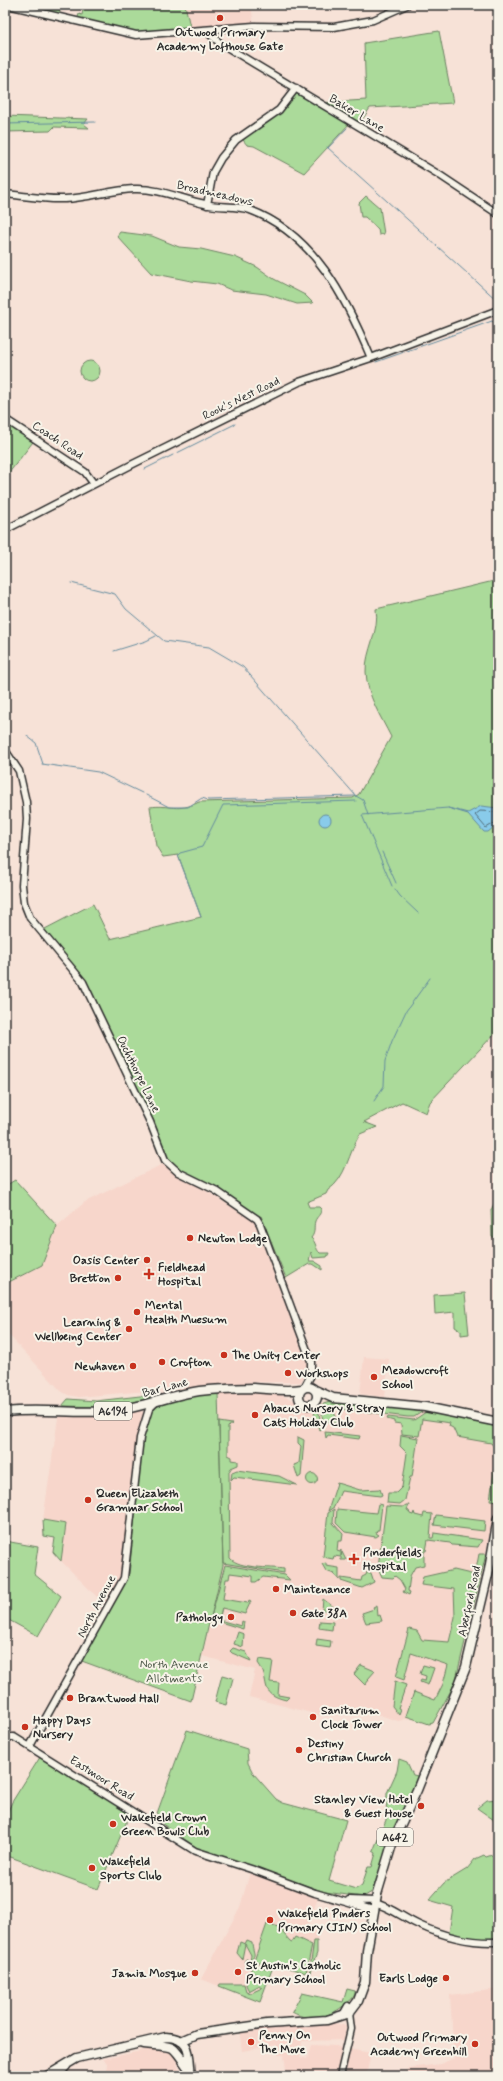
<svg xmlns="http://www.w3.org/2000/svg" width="503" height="2081" viewBox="0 0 503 2081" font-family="Mynerve,sans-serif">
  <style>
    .built { fill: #f7d6cb }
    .green { fill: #abda9a; stroke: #6b8262 }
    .water { fill: #89cbea; stroke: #638b9e }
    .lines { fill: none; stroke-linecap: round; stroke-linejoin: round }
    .shore { stroke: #516b77; stroke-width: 1 }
    .stream { stroke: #638b9e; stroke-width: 1 }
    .tertiary-casing { stroke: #2b2b2b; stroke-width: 9 }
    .primary-casing { stroke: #2b2b2b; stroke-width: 11 }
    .trunk-casing { stroke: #2b2b2b; stroke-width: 11 }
    .tertiary { stroke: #f7f3e8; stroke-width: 6 }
    .primary { stroke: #f7f3e8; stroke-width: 8 }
    .trunk { stroke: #f7f3e8; stroke-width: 8 }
    .poi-dot { fill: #c8321e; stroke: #f7f3e8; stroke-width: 1.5 }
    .labels { text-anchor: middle; stroke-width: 4; stroke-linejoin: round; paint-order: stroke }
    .shield { fill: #f7f3e8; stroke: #686764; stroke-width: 1 }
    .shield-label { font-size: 11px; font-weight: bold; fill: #2b2b2b }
    .poi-label { font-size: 12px; font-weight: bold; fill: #2b2b2b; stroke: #f7f3e8; text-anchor: start }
    .street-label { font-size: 12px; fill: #2b2b2b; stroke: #f7f3e8 }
    .park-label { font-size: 12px; fill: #4b5747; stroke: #f7f3e8 }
  </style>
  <rect width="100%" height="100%" fill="#f7e2d7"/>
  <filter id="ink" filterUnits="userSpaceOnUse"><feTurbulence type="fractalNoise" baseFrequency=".025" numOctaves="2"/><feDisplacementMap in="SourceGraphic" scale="8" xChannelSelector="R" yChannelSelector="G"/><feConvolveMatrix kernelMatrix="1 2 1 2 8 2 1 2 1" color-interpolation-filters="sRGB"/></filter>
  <g filter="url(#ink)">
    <path class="built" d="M185,5h66l3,21 -63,5z
      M163,1164l91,57 53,142v9l-6,10h-45l-145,12 -32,3 -11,-2 -7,-4 -56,-60v-47l37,-19 15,-39 28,-24z
      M364,1357l25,2 -4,38 -25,-3z
      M219,1393h56l18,7 10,10 25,-9 64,4 106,19v67l-4,27 -39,165 -8,11 -14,29 -4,1 -19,-6 -12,3 -24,-8 -51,3 -74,-19 6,-27 -53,-14 21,-93z
      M139,1408l6,7 -21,156 -12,24 -7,8h-2l-42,-42 5,-37 -23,-4 16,-109z
      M251,1869l68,25 -7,21h-2l-3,10 9,3 1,10v15l-8,22 -35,-11 -14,38 -59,-23 39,-72z
      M498,1989v77l-10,10h-82l2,-8 33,-4 13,-6 -4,-63z
      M334,2023l12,3 -2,14 -42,1 -2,16 7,2 4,-14 25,1 6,2 -6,28h-49l-3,-21h-6l-2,-10 -34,6 -3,-23 81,-2z
      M150,2049l21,2 4,4 6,21h-75l1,-13 -4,-4z
      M349,2049l22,4 -5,23h-24z"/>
    <path class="green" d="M8,5h49l-1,3 4,2 -1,7z
      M84,5h101l6,26 -50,4 -64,-14 2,-7 3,1z
      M439,31l14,72 -83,5 -8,12 -12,3 -46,50 -50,-27 -7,-1 -4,-5 36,-30 17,-22 21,15 49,-3 -2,-57z
      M5,116l83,3 -4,5 5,4 -35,-1 -4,4 -45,1z
      M366,196l14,12 4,26 -5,1 -1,-6 -13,-12h-4l-2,-14z
      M120,232l32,4 27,11 22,2 34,8 22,10 17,12 31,16 8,8 -16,1 -31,-10 -35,-4 -14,-6 -26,-3 -40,-8 -34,-37z
      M80 371a10 10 0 1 1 20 0a10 10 0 1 1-20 0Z
      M5,419l31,19 -31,40z
      M498,580v450l-68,72 -4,11 -24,-11 -38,20 13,5 -17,7c-11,17 -14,45 -32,56l-2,4 -19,8 2,5h10l2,2c0,6 -4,7 -6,12 -2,7 1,11 -4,17 6,5 4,11 9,15h9l-2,4 -14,1 -2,-6 -2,9h5l8,5v4l-9,-6h-4l-23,14 -25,-62 -4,3 -86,-53 -88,-184 -42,-51 52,-27 17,35 91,-22 -23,-62 -15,2 -7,-11 -6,-39c20,-3 27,6 49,-5l154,-4 6,-4 32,-57c-10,-20 -24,-41 -25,-65 -1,-21 14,-41 10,-63z
      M15,1180l42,46 -15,39 -37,19v-98z
      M498,1196v21l-3,5 3,3v12h-6l-1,-27z
      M465,1293l4,41 -8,1v-4l-6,-4v-15l-20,2 -1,-19z
      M218,1393l5,172 -12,52 14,-52 60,10 5,5 -27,-3 -7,5h-3v-6l-23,-3 -1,6h-3l-3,20 25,4 1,-3 2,1 -6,13 -23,-6 -3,12 22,6 1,-5 2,1 -1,7 -33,-10 -19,82 -112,-41 50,-85 14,-142c3,-7 4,-18 9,-24 10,-12 51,-14 66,-16z
      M140,1396l16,1 -45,10 -49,-1 6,-7 28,2z
      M330,1402l65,5 27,5 -8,5h-6l-84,-10 -5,5 2,18 -2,-1c-7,-17 -8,-22 11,-27z
      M326,1410l8,1 2,7 4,2 -1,3 -14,-2v3h-2l-1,-10z
      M426,1412l70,14 2,2v29l-4,-1v-9l-3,-4 -34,-6 -4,-9 -4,-2 1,-3 -28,-4 -3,17 -17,-2 -1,-10 -7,-1v-2l-7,-2 1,-2 26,3z
      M219,1422l13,2 -4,3v28l4,2v3l6,1v4l-7,3 -2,4 1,86c9,11 41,9 54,11v4l-61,-10z
      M325,1432l35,4 -1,3 -31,-4 -2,3z
      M401,1435l17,3 -6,39h-2l-5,23 -5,4 -13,-1 1,-10h8l6,-6 5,-34 -7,-7z
      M298,1437l6,3 -3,36 -3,2 -4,-13 5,-2 2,-17 -3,-3z
      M495,1464h3l-1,37 -7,-1z
      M237,1470l42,6 18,9 -63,-8 -3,3 1,-8z
      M306.5 1479a5.5 5.5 0 1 1 11 0a5.5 5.5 0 1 1-11 0Z
      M337,1483l23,7 20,-1 2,6 -2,1 -39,-5 -7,16 -6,4z
      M378,1504l4,1 -3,25h-2l-1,3 3,2 -3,2 -31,-5 -9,-9 1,-14 39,4z
      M406,1505h3l-2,5 2,1 1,3 3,1 1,-3 1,3 8,2 1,-4 8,1 -2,24h3l1,-5 48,7 -4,7 -26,-2 -2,-2 -22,-3 -2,11h-2v14l-9,2 -5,9 -2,15 2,1 -1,3 -6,-3 2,-3 -5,-9 -5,-4 -2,2 -11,-1 -4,-9 8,-62 17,1z
      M334,1509l-1,14 10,11 -1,7h-4l-1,10 3,1 1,-2v6l1,-4 4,8h-5v-3l-7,-1 -1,3 -10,-2 5,-44z
      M436,1515l49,6 -1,10 -50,-6z
      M43,1520l23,4 -5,37 -8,-9 2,-14 -11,-2z
      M5,1541l33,6 -4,27 27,22 -23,40 -33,-18z
      M479,1554h7l-31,129 -22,40 -4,1 -23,-8 8,-24 21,8 8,-16 5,-19 -37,-12 -7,27 -8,-3 13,-48 8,2 5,9 27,2 6,-25 -1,-28 -33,-4 2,-8 31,-7 21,5z
      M326,1563v3l13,2v12l-5,-6 -8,-3 -4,-7z
      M367,1572l4,1 3,9 -12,6 -21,-7v-3l20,3 1,-4 4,-2z
      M323,1599l12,9 7,1v4l-20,-3z
      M377,1605l1,11 2,-1 2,6 -16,2 -4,-10 12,-4 -1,-2z
      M320,1621l13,1 -1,8 -13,-2z
      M238,1632l6,2 -1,13 -9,-3z
      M317,1639l14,2 -1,7 -14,-2z
      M233,1648l13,4 5,9 -19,-8 -2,-2z
      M259,1659l14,2 -3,21 9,1 -1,12 11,2 -3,3c-29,-7 -14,-18 -28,-37z
      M361,1665l14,6 -7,8 1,1 -4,5 -11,-11z
      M423,1665l11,3 -6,17 -8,-3 1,-2 4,1 1,-5 -6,-2z
      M222,1675l11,3 -7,27 -11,-3z
      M395,1681l11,4 -8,24 3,1 -2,5 -7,-9z
      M187,1730l60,19 1,14 5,10 23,26 7,4 63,17 -17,61 27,8 6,-4 6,-18h4l4,-14 -3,-2 13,-31 1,-27 10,-22 2,-12 8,3 6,13 5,1 -27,61 -19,55 -9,5 -38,-5 -126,-43 -44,-30z
      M42,1754l90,55 -34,80 -93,-34v-37l7,-16z
      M498,1799v13l-4,8 -17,-12 10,-8z
      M498,1853v85l-23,2 -26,-7 4,-26 -24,-7 15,-17 23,-14 8,-10 9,-4 2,2z
      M267,1924l17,4 -1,5 7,8 2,1 3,-5 17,8 -6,28 -32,-9 -14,38 -41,-16 1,-2h24l2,7 5,2 11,-5 -4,-2 -9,5 -3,-6 3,-11 16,5v-2l-15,-5 3,-8 15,5 1,-3 -15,-5z
      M247,1940l5,2c1,15 6,9 -4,23l-4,-3 2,-3 4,1 1,-5 -6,-11 -3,15 -5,-6 3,-11 5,2z
      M314,1941h3v12l-8,22z
      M347,1989l8,2c1,5 -4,9 -8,12 -16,14 -36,20 -55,9l10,-19 41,9z"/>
    <path class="water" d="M481,806l17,2v16l-10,8h-4l-16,-18 -20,-6 20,5z
      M319 820a6 6 0 1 1 12 0a6 6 0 1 1-12 0Z"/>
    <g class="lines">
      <path class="shore" d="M498,812l-18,-1 -5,4 11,13 12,-7"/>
      <path class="stream" d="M5,124l90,-2
        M327,147l171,154
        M328,148l19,-20
        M376,362l116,-41 6,5
        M177,453l58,-29
        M145,469l28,-14
        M71,583l44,11 11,15 38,32 45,6 34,20 113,129 7,4 5,15
        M114,651l32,-10 10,-5
        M27,736l9,7 7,21
        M42,764l56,8 44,21
        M146,795l23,12h19l14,-9 6,2 147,-4
        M382,852l14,31
        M392,886l-30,-71 86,-7
        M395,889l5,7 18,17
        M201,917l-23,-62 2,-2 22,-6 21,-42 133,-4
        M374,1101l10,-15 1,-25 7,-20 14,-30 24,-33"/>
      <g class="tertiary-casing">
        <path id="tertiary" d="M8,5l128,30 118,-9 80,1 39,-7 34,-15
          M205,30l15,13 218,131 60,40
          M5,194c20,2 41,6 60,5 24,-1 46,-9 69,-10 25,-1 47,10 71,15 15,4 30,1 45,6 64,24 96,88 121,148
          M207,205l6,-33 8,-14 15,-18 43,-30 17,-22
          M5,419l80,53 9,12
          M5,530l128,-66 166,-82 72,-24 127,-48
          M5,750l14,21 7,31 1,17 -5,66 2,18 6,15 53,64 67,140 15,38 13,12 37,18 42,29 3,5 51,137v14l-7,13
          M5,1737h9l181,114 56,18 64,24 58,17
          M30,1746l94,-168 16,-140 9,-29 7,-7
          M349,1900l26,1
          M374,1903c17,4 29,15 45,22 24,11 53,18 79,17
          M343,2015l5,-9
          M340,2076l11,-47 -2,-16 -4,-1"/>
      </g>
      <g class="primary-casing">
        <path id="primary" d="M299 1396a9 9 0 1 1 18 0a9 9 0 1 1-18 0Z
          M315,1390l18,8 92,9 73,15
          M5,1412c35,-4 71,2 106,-1 34,-3 64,-19 98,-21 15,-1 30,-2 45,-2 17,1 32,4 48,1
          M181,2041l16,-7 70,-10 60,-4 22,-7 9,-12 7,-19 2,-31 10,-57 16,-53 24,-51 49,-123 23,-97 9,-52"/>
      </g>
      <g class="trunk-casing">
        <path id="trunk" d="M144,2044c33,4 25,-3 45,25
          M47,2076l30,-18 89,-21c28,1 22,21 25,39
          M57,2076l9,-10"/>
      </g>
      <use href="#tertiary" class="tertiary"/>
      <use href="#primary" class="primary"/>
      <use href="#trunk" class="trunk"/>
    </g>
  </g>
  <g class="poi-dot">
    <circle cx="220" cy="18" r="4"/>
    <circle cx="190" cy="1238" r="4"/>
    <circle cx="147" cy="1260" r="4"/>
    <path d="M147 1268h4v4h4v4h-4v4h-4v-4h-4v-4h4z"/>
    <circle cx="118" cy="1278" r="4"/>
    <circle cx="137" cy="1312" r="4"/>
    <circle cx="129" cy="1329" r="4"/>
    <circle cx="224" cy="1355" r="4"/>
    <circle cx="162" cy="1362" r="4"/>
    <circle cx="133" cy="1366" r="4"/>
    <circle cx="288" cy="1373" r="4"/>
    <circle cx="374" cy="1377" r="4"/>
    <circle cx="255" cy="1415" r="4"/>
    <circle cx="88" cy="1500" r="4"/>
    <path d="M352 1553h4v4h4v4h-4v4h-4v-4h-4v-4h4z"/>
    <circle cx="276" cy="1589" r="4"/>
    <circle cx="293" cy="1613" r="4"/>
    <circle cx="231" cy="1617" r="4"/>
    <circle cx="70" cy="1698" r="4"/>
    <circle cx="313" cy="1717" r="4"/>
    <circle cx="25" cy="1727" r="4"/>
    <circle cx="299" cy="1750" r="4"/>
    <circle cx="421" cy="1806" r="4"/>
    <circle cx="113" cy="1824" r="4"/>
    <circle cx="92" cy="1868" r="4"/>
    <circle cx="270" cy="1920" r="4"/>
    <circle cx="238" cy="1972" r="4"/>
    <circle cx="195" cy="1973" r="4"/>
    <circle cx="446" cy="1978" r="4"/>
    <circle cx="251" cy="2042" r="4"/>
    <circle cx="475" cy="2044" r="4"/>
  </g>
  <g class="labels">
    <g class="shield">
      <rect x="94" y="1402" width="38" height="18" rx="3"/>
      <rect x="377" y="1828" width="36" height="18" rx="3"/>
    </g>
    <g class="shield-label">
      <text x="113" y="1415">A6194</text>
      <text x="395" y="1841">A642</text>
    </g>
    <g class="poi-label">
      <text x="220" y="36" text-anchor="middle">Outwood Primary<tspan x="220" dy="14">Academy Lofthouse Gate</tspan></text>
      <text x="198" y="1242">Newton Lodge</text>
      <text x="139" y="1264" text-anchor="end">Oasis Center</text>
      <text x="158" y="1271">Fieldhead<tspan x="158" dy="14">Hospital</tspan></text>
      <text x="110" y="1282" text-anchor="end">Bretton</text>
      <text x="145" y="1309">Mental<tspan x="145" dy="14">Health Muesum</tspan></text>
      <text x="121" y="1326" text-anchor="end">Learning &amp;<tspan x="121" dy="14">Wellbeing Center</tspan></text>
      <text x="232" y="1359">The Unity Center</text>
      <text x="170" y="1366">Crofton</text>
      <text x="125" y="1370" text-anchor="end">Newhaven</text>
      <text x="382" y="1374">Meadowcroft<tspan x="382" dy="14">School</tspan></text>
      <text x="296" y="1377">Workshops</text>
      <text x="263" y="1412">Abacus Nursery &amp; Stray<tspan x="263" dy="14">Cats Holiday Club</tspan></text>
      <text x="96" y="1497">Queen Elizabeth<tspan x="96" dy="14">Grammar School</tspan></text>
      <text x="363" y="1556">Pinderfields<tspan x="363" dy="14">Hospital</tspan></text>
      <text x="284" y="1593">Maintenance</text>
      <text x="301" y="1617">Gate 38A</text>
      <text x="223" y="1621" text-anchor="end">Pathology</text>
      <text x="78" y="1702">Brantwood Hall</text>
      <text x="321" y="1714">Sanitarium<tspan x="321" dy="14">Clock Tower</tspan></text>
      <text x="33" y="1724">Happy Days<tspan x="33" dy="14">Nursery</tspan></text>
      <text x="307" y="1747">Destiny<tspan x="307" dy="14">Christian Church</tspan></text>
      <text x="413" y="1803" text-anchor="end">Stanley View Hotel<tspan x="413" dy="14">&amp; Guest House</tspan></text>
      <text x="121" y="1821">Wakefield Crown<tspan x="121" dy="14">Green Bowls Club</tspan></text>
      <text x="100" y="1865">Wakefield<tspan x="100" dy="14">Sports Club</tspan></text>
      <text x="278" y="1917">Wakefield Pinders<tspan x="278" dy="14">Primary (JIN) School</tspan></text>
      <text x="246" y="1969">St Austin's Catholic<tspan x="246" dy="14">Primary School</tspan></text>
      <text x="187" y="1977" text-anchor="end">Jamia Mosque</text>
      <text x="438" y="1982" text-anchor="end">Earls Lodge</text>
      <text x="259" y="2039">Penny On<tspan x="259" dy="14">The Move</tspan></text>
      <text x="467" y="2041" text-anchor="end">Outwood Primary<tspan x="467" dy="14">Academy Greenhill</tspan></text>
    </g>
    <g class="street-label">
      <text transform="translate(357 113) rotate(31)" y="4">Baker Lane</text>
      <text transform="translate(215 193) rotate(13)" y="4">Broadmeadows</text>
      <text transform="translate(241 398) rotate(-26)" y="4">Rook's Nest Road</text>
      <text transform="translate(58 440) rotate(34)" y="4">Coach Road</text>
      <text transform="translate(139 1074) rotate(64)" y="4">Ouchthorpe Lane</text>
      <text transform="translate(165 1387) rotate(-15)" y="4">Bar Lane</text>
      <text transform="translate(469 1601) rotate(-78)" y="4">Aberford Road</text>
      <text transform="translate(96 1606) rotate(-62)" y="4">North Avenue</text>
      <text transform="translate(102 1778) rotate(32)" y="4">Eastmoor Road</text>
    </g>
    <g class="park-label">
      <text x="174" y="1668">North Avenue<tspan x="174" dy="14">Allotments</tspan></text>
    </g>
  </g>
  <rect width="503" height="2081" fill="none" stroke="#f7f3e8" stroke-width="20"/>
  <rect x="10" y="10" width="483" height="2061" fill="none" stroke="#2b2b2b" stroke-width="1.5" filter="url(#ink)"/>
</svg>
